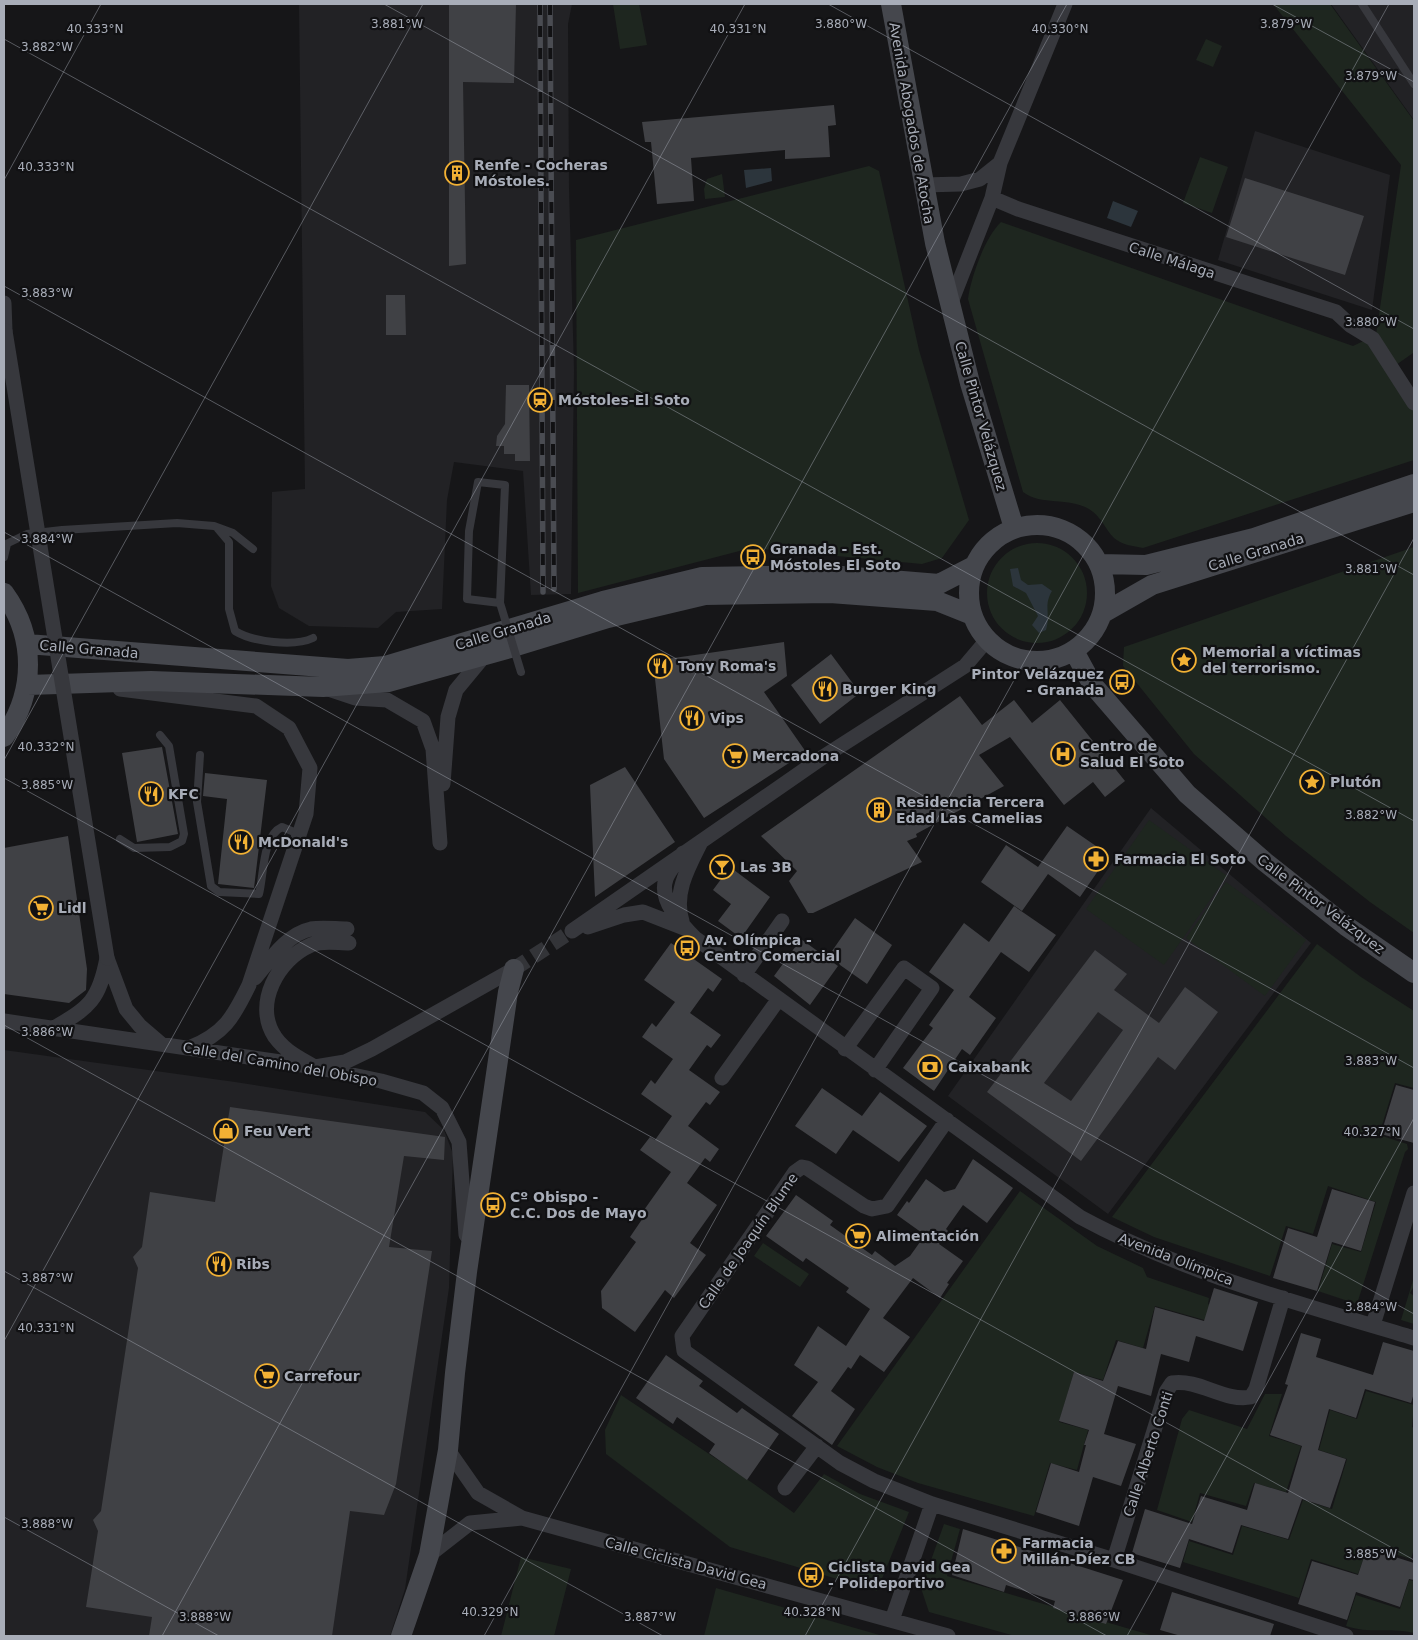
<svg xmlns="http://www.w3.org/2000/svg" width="1418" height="1640" viewBox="0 0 1418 1640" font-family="'DejaVu Sans',sans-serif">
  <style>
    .built { fill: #222225 }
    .green { fill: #1e261f }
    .water { fill: #2c353c }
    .building { fill: #404145; fill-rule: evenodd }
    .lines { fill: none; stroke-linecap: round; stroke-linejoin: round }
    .street-tunnel { stroke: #333438; stroke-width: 15; stroke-dasharray: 15 8; stroke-linecap: butt }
    .lane { stroke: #37383d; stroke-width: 8 }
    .street { stroke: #37383d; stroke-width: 15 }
    .secondary { stroke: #45474d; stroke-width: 20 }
    .rail-casing { stroke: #4a4c52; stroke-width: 5.5 }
    .rail { stroke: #111113; stroke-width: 4; stroke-dasharray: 11; stroke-linecap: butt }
    .lane-bridge { stroke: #37383d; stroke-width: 8 }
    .street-bridge { stroke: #37383d; stroke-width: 15 }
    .ticks { fill: none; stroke: #a8adb8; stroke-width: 1; stroke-opacity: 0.45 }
    .labels { text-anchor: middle; stroke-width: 4.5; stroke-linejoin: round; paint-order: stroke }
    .street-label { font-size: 14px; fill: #a8adb8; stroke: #111113 }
    .poi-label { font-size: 14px; font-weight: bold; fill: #a8adb8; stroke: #111113; text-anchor: start }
    .ticks-label { font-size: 12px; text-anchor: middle; fill: #a8adb8; stroke: #111113; stroke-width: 4.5; stroke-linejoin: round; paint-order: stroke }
  </style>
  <rect width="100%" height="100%" fill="#161618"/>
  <path class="built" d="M299,4h273l-4,20 1,164 5,182 -3,224 -40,1 -8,-124 -69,-9 -7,38 -5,109 -46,3 -18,16 -69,-2 -30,-18 -8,-22 1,-94 33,-3z
    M1331,4h83v116z
    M1255,131l135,44 -18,135 -154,-50z
    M1151,808l160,135 -203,271 -160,-118z
    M4,1050l231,32 190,30 19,18 9,24 -4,134 -44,301 -15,47h-386z"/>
  <path class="green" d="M613,4h26l8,41 -27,4z
    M1273,4h57l84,117v215l-1,17 -17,12 18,43v52l-271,88c-10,-2 -21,-3 -29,-10 -9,-9 -13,-22 -25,-29 -20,-12 -48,-3 -66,-17l-55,-193c3,-22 17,-62 33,-77l352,124 23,-11 25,-170z
    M1206,39l16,7 -9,21 -17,-7z
    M1200,157l28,10 -16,46 -29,-10z
    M869,166l10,5 40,179 50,170 -27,38 -20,6 -171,-16 -173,45 -2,-353z
    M722,174l3,23 -20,2 -1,-10 3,-10z
    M987 593a50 50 0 1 1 100 0a50 50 0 1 1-100 0Z
    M1414,547v386l-44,-31 -84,-66 -92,-82 -71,-88 1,-19z
    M1149,820l78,56 -63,89 -78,-56z
    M1226,882l80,58 -41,56 -79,-58z
    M1317,944l44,33 53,34v77l-19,-5 -16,52 28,9 1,5 -3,3 -48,152 -39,-13 14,-47 29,8 15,-50 -48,-16 -15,48 -27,-8 -16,50 -116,-39 -42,-20z
    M1020,1191l77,55 46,22 4,9 62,21 -1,6 5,2 -5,15 -53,-15 -12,42 -27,-8 -13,40 -29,-8 -15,50 29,8 -11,40 -27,-7 -16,53 -116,-33 -41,-16 -40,-21z
    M763,1243l46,31 -9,13 -46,-31z
    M1414,1277v9l-4,7 4,3v28l-13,-4z
    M1366,1391l48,14 -2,22 2,1v121l-3,10 -43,-13 -10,28 -47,-15 -12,39 -116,-36 6,-21 44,14 9,-29 47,14 14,-40 29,9 15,-50 -28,-9 11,-40 27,9z
    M1265,1394h17l-13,42 32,10 -15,46 -32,-9 -8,23 -46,-13 -8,29 -35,-12 25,-91 7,-9 58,19z
    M621,1395l133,89 40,29 30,-39 36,20 49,18 -32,79 -147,-44 -124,-93 -1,-24z
    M944,1524l16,5 -13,47 207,60h-139l-86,-24 -8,-24z
    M521,1557l50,12 -17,67h-53z
    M1409,1580l5,1v52c-23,-6 -46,1 -68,-7l10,-31 44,14z
    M716,1588l167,48h-179z"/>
  <path class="water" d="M771,168l1,13 -26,7 -2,-18z
    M1113,201l25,10 -7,16 -24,-9z
    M1018,568l3,12 7,5 14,-1 10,7c-9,15 -1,23 -6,39l-7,3 -7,-8 6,-9 -12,-23 -13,-7 -3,-17z"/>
  <path class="building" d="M449,4h67l-2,79 -51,-1 3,182 -17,2z
    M834,105l2,20 -8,1 2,31 -45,2v-9l-94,8 3,43 -37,3 -6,-62h-6l-3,-20z
    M1245,178l119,38 -19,59 -119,-38z
    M386,295h19l1,40h-20z
    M506,385h23l1,76h-15v-7h-11v-8h-8l1,-10 8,-12z
    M784,642l3,34 -23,16 42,60 -102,66 -40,-59 -11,-98z
    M831,654l29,39 -40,31 -29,-39z
    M960,696l22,29 32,-25 18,23 28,-23 65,81 -20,16 -12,-15 -29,23 -54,-68 -31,18 25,31 -88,48 1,3 -10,4 15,21 -109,51h-5l-19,-32 8,-10 -36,-35z
    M162,747l16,87 -41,8 -15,-89z
    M625,767l50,75 -80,55 -5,-112z
    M205,773l62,7 -13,108 -36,-4 9,-85 -24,-3z
    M1067,826l42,29 -29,42 -32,-23 -26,37 -41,-29 25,-37 32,22z
    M68,836l19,133 -1,21 -17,13 -65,-9v-146z
    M730,867l40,30 -29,41 -23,-17 13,-17 -18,-14z
    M1014,906l42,29 -27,37 -28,-20 -32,45 27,21 -26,37 -8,-6 -28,42 -31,-23 30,-40 -4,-3 25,-35 -25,-18 35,-49 25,19z
    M855,918l37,27 -25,39 -27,-19 -8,-14z
    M801,939l37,27 -28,39 -36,-29z
    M671,943l51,36 -9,13 -5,-4 -18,25 31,22 -10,13 -4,-3 -18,25 31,22 -10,13 -4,-3 -18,24 31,23 -9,13 -5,-4 -18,25 30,22 -27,38 16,12 -32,43 -9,-8 -30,42 -33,-24 -1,-17 35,-49 -6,-5 17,-25 -3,-2 27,-38 -31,-22 10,-13 5,3 17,-24 -31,-22 10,-14 4,4 18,-25 -31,-22 10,-14 4,4 19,-25 -31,-22z
    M1095,950l32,24 -13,16 45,33 26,-36 33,25 -43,58 -17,-13 -77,104 -94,-69zM1098,1012l25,18 -52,71 -27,-18z
    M1396,1085l18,5v53l-33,-9z
    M822,1088l40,28 18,-24 47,34 -28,36 -46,-32 -17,24 -41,-28z
    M230,1107l215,30 -1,23 -40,-4 -15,91 43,4 -36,233 -12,31 -34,-4 -18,125h-183l3,-19 -66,-10 12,-76 -5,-11 8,-9 37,-243 -5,-11 9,-10 8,-55 65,10z
    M973,1159l40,29 -26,35 -24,-18 -17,24 2,2 -9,13 24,17 -16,22 2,1 -9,14 -27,-20 -30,40 27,19 -26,35 -24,-17 -9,14 -3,-2 -17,24 24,18 -23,36 -40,-29 26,-34 -24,-17 24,-39 28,20 24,-37 -24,-17 3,-4 -43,-30 -3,4 -37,-26 30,-41 37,26 -3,4 42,30 3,-4 20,15 15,-10 15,-21 -28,-20 10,-14 2,2 17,-24 18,13 11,-3z
    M1332,1189l43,13 -14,49 -29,-9 -15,49 -44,-13 15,-50 29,9z
    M1214,1288l44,14 -15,49 -47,-15 -7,26 -28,-8 -10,42 -33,-10 -14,48 32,10 -15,42 -28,-9 -14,49 -43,-14 15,-49 28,9 7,-27h-2l5,-15 -30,-9 15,-49 29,9 15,-40 28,8 9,-42 49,14z
    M1301,1333l20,6 -5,18 57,18 10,-33 31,9v42l-3,10 -46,-14 -9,29 -27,-9 -11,41 28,9 -5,16 -11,33 -28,-9 -14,40 -47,-14 -9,28 -43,-14 -9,29 -48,-15 13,-44 47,15 9,-28 46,14 8,-27 33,10 14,-47 -32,-11 18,-50 -3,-1z
    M666,1355l37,26 -4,5 38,27 5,-5 37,26 -32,46 -38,-27 6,-9 -38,-27 -4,7 -37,-26z
    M963,1529l160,51 -17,44 -53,-16 2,-7 -49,-16 -2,7 -52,-17z
    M1367,1548l47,15v17l-5,-1 -9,28 -44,-15 -9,28 -49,-16 14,-43 46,14z
    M1172,1592l102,32 -4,12h-89l-21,-6z"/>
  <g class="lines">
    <path class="street-tunnel" d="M514,969l58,-38"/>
    <path class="lane" d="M1362,4l52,80
      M478,482l27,3 -5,118 -33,-4 2,-68z
      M218,529l11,13v67l6,22c18,11 59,16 78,7
      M4,545l23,-11 35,-4 115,-7 37,3 19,7 20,16
      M4,557l3,-13
      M200,755l-3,47 14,84 8,6 40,2c5,-19 3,-58 23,-67l17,7
      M120,839l14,9 36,-1 12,-6 2,-7 -15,-88 -9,-11"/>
    <path class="street" d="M923,185l38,-1 19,-5 20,-16
      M992,198l26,11 318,103 14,13 23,14 41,64
      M4,303l1,28
      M950,305l42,-107 8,-35 65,-159
      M120,689l136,17 33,22 21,40 -4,46 -57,171c-16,33 -25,49 -60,63
      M328,689l27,9 32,2 36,21 10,28 7,94
      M443,784l5,-67 8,-27 29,-35
      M683,853c-5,8 -14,17 -17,26 -8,21 16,46 29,59l385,279c103,56 221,87 334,121
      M682,921c-9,-28 7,-55 19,-79
      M588,927l36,-12 19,-3 41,16
      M572,931l251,-174 142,-91 22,-26
      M349,943c-12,0 -27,-3 -38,2 -33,14 -58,59 -36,92 10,14 25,22 40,30l30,-5 27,-13 142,-80
      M107,958l19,51 14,17 21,18
      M744,975l38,-54
      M255,978c15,-18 32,-44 56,-49 11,-2 25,0 36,0
      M4,1021l311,46 66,14 42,12 19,15 17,34 7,93
      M54,1028c36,-21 45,-28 53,-70
      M845,1049l59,-81 28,20 -57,82
      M722,1078l56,-78
      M947,1120l-60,86 -15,3 -8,-3 -57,-38 -5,-1 -7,5 -113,164 2,15 156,112 34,18 58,23 182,56 232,76
      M1373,1325l41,-132
      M448,1450l30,43 44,25 426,118
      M785,1488l32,-42
      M429,1555l41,-32 52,-5
      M1114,1560l52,-168 6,-9c28,-4 52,19 79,14l5,-8 27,-91
      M892,1620l40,-116"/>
    <path class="secondary" d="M891,4l44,239 35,140 44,145
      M969 593a68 68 0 1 1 136 0a68 68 0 1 1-136 0Z
      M1100,564l46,1 108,-27 160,-54
      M4,593c32,44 32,99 0,144
      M1103,613l49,-28 262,-83
      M27,644l321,25 37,-3 218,-65 99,-24 128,-2 109,9 35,-18
      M1074,651l18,33 95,110 78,68 81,64 68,47
      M28,685l123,-4 172,6 65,-5 122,-34 98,-30 97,-23 125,-2 107,8 35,14
      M401,1636l28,-81 19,-105 7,-77 12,-101 41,-280 6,-23"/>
    <g class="rail-casing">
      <path id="rail" d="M540,4l3,588
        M550,4l4,585"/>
    </g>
    <use href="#rail" class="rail"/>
    <path class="lane-bridge" d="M500,603l21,69"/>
    <path class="street-bridge" d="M5,331l102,627"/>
  </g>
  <path class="ticks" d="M384,4l1030,571M828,4l586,325M1272,4l142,78M4,39l1410,782M4,180l97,-176M4,286l1410,782M4,532l1410,782M4,760l419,-756M4,778l1410,782M4,1025l1103,611M4,1271l659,365M4,1341l741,-1337M4,1517l215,119M162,1636l905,-1632M484,1636l905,-1632M805,1636l609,-1098M1127,1636l287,-518"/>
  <defs>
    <g id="building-ring" transform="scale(1.25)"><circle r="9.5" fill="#111113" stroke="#f2b134" stroke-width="1.5"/><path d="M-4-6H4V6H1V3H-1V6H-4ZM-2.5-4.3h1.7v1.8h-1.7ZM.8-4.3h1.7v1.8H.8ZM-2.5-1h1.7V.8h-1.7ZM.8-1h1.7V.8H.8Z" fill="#f2b134"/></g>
    <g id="station-ring" transform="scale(1.25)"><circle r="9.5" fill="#111113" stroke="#f2b134" stroke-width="1.5"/><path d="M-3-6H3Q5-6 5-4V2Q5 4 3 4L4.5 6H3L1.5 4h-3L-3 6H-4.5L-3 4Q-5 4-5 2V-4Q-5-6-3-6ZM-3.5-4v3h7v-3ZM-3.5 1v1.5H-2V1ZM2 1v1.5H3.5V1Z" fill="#f2b134"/></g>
    <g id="bus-ring" transform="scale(1.25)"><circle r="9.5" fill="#111113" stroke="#f2b134" stroke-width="1.5"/><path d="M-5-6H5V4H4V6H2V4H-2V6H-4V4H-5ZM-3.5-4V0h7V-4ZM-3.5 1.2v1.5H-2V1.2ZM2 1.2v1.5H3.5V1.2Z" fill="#f2b134"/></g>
    <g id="sight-ring" transform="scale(1.25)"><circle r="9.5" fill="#111113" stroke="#f2b134" stroke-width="1.5"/><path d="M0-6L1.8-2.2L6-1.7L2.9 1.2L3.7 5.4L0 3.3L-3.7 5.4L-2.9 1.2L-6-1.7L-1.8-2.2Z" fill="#f2b134"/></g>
    <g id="restaurant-ring" transform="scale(1.25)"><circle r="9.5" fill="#111113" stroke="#f2b134" stroke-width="1.5"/><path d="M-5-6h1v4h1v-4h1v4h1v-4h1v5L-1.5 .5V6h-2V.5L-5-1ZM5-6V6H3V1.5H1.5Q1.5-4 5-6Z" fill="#f2b134"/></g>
    <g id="hospital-ring" transform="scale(1.25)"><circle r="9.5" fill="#111113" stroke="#f2b134" stroke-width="1.5"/><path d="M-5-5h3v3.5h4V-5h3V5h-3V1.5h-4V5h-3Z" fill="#f2b134"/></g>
    <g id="supermarket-ring" transform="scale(1.25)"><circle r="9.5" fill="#111113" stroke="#f2b134" stroke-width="1.5"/><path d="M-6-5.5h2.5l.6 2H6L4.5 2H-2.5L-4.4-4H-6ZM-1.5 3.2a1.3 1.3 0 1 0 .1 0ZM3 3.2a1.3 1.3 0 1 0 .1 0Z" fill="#f2b134"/></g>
    <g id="pharmacy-ring" transform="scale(1.25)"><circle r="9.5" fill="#111113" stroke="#f2b134" stroke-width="1.5"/><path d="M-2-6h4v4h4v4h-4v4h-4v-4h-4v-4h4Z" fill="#f2b134"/></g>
    <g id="bar-ring" transform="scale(1.25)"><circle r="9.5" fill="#111113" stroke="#f2b134" stroke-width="1.5"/><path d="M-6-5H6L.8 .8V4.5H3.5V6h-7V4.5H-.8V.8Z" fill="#f2b134"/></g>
    <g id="bank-ring" transform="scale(1.25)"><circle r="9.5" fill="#111113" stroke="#f2b134" stroke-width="1.5"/><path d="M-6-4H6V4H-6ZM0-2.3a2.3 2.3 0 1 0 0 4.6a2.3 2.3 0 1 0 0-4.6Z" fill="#f2b134"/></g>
    <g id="shop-ring" transform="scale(1.25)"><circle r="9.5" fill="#111113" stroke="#f2b134" stroke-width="1.5"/><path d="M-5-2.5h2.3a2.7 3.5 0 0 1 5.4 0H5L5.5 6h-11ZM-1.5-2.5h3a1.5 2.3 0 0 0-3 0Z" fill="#f2b134"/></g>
  </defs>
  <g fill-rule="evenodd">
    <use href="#building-ring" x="457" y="173"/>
    <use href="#station-ring" x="540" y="400"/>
    <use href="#bus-ring" x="753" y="557"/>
    <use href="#sight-ring" x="1184" y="660"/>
    <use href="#restaurant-ring" x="660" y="666"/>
    <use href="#bus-ring" x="1122" y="682"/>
    <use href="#restaurant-ring" x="825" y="689"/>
    <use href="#restaurant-ring" x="692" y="718"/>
    <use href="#hospital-ring" x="1063" y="754"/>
    <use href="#supermarket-ring" x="735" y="756"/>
    <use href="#sight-ring" x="1312" y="782"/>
    <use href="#restaurant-ring" x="151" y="794"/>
    <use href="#building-ring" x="879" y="810"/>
    <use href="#restaurant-ring" x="241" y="842"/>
    <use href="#pharmacy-ring" x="1096" y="859"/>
    <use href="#bar-ring" x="722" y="867"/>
    <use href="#supermarket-ring" x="41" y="908"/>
    <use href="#bus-ring" x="687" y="948"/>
    <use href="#bank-ring" x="930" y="1067"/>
    <use href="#shop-ring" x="226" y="1131"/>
    <use href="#bus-ring" x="493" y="1205"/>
    <use href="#supermarket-ring" x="858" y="1236"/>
    <use href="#restaurant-ring" x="219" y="1264"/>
    <use href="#supermarket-ring" x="267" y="1376"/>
    <use href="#pharmacy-ring" x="1004" y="1551"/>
    <use href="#bus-ring" x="811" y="1575"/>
  </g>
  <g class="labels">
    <g class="street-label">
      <text transform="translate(912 123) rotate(80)" y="5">Avenida Abogados de Atocha</text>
      <text transform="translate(1172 260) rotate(18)" y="5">Calle Málaga</text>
      <text transform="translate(981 416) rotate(74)" y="5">Calle Pintor Velázquez</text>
      <text transform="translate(1256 552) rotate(-17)" y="5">Calle Granada</text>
      <text transform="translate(503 631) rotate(-17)" y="5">Calle Granada</text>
      <text transform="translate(89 649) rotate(5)" y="5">Calle Granada</text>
      <text transform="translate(1321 904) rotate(37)" y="5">Calle Pintor Velázquez</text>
      <text transform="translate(280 1064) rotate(10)" y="5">Calle del Camino del Obispo</text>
      <text transform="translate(748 1241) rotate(-55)" y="5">Calle de Joaquín Blume</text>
      <text transform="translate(1176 1259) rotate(21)" y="5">Avenida Olímpica</text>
      <text transform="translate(1148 1454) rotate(-72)" y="5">Calle Alberto Conti</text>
      <text transform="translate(686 1563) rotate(15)" y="5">Calle Ciclista David Gea</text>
    </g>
    <g class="poi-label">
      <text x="474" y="170">Renfe - Cocheras<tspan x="474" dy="16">Móstoles.</tspan></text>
      <text x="558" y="405">Móstoles-El Soto</text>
      <text x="770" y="554">Granada - Est.<tspan x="770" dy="16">Móstoles El Soto</tspan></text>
      <text x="1202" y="657">Memorial a víctimas<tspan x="1202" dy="16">del terrorismo.</tspan></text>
      <text x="678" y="671">Tony Roma's</text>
      <text x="1104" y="679" text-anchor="end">Pintor Velázquez<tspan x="1104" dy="16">- Granada</tspan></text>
      <text x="842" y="694">Burger King</text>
      <text x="710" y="723">Vips</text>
      <text x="1080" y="751">Centro de<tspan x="1080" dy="16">Salud El Soto</tspan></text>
      <text x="752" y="761">Mercadona</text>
      <text x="1330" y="787">Plutón</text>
      <text x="168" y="799">KFC</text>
      <text x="896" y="807">Residencia Tercera<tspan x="896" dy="16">Edad Las Camelias</tspan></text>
      <text x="258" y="847">McDonald's</text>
      <text x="1114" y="864">Farmacia El Soto</text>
      <text x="740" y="872">Las 3B</text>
      <text x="58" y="913">Lidl</text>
      <text x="704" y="945">Av. Olímpica -<tspan x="704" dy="16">Centro Comercial</tspan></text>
      <text x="948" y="1072">Caixabank</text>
      <text x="244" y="1136">Feu Vert</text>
      <text x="510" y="1202">Cº Obispo -<tspan x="510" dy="16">C.C. Dos de Mayo</tspan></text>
      <text x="876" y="1241">Alimentación</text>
      <text x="236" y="1269">Ribs</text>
      <text x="284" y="1381">Carrefour</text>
      <text x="1022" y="1548">Farmacia<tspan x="1022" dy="16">Millán-Díez CB</tspan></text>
      <text x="828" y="1572">Ciclista David Gea<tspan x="828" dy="16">- Polideportivo</tspan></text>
    </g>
  </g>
  <g class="ticks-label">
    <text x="397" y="28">3.881°W</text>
    <text x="841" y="28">3.880°W</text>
    <text x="1286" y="28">3.879°W</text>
    <text x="738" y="33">40.331°N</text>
    <text x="95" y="33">40.333°N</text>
    <text x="1060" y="33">40.330°N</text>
    <text x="47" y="51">3.882°W</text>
    <text x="1371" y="80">3.879°W</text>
    <text x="46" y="171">40.333°N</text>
    <text x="47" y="297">3.883°W</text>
    <text x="1371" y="326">3.880°W</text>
    <text x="47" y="543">3.884°W</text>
    <text x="1371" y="573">3.881°W</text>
    <text x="46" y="751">40.332°N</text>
    <text x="47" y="789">3.885°W</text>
    <text x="1371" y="819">3.882°W</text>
    <text x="47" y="1036">3.886°W</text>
    <text x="1371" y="1065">3.883°W</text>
    <text x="1372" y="1136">40.327°N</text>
    <text x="47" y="1282">3.887°W</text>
    <text x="1371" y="1311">3.884°W</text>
    <text x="46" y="1332">40.331°N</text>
    <text x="47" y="1528">3.888°W</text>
    <text x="1371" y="1558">3.885°W</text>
    <text x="490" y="1616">40.329°N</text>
    <text x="812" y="1616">40.328°N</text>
    <text x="205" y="1621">3.888°W</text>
    <text x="650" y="1621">3.887°W</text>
    <text x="1094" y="1621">3.886°W</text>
  </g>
  <rect width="1418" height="1640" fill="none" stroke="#a8adb8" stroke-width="10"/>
</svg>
